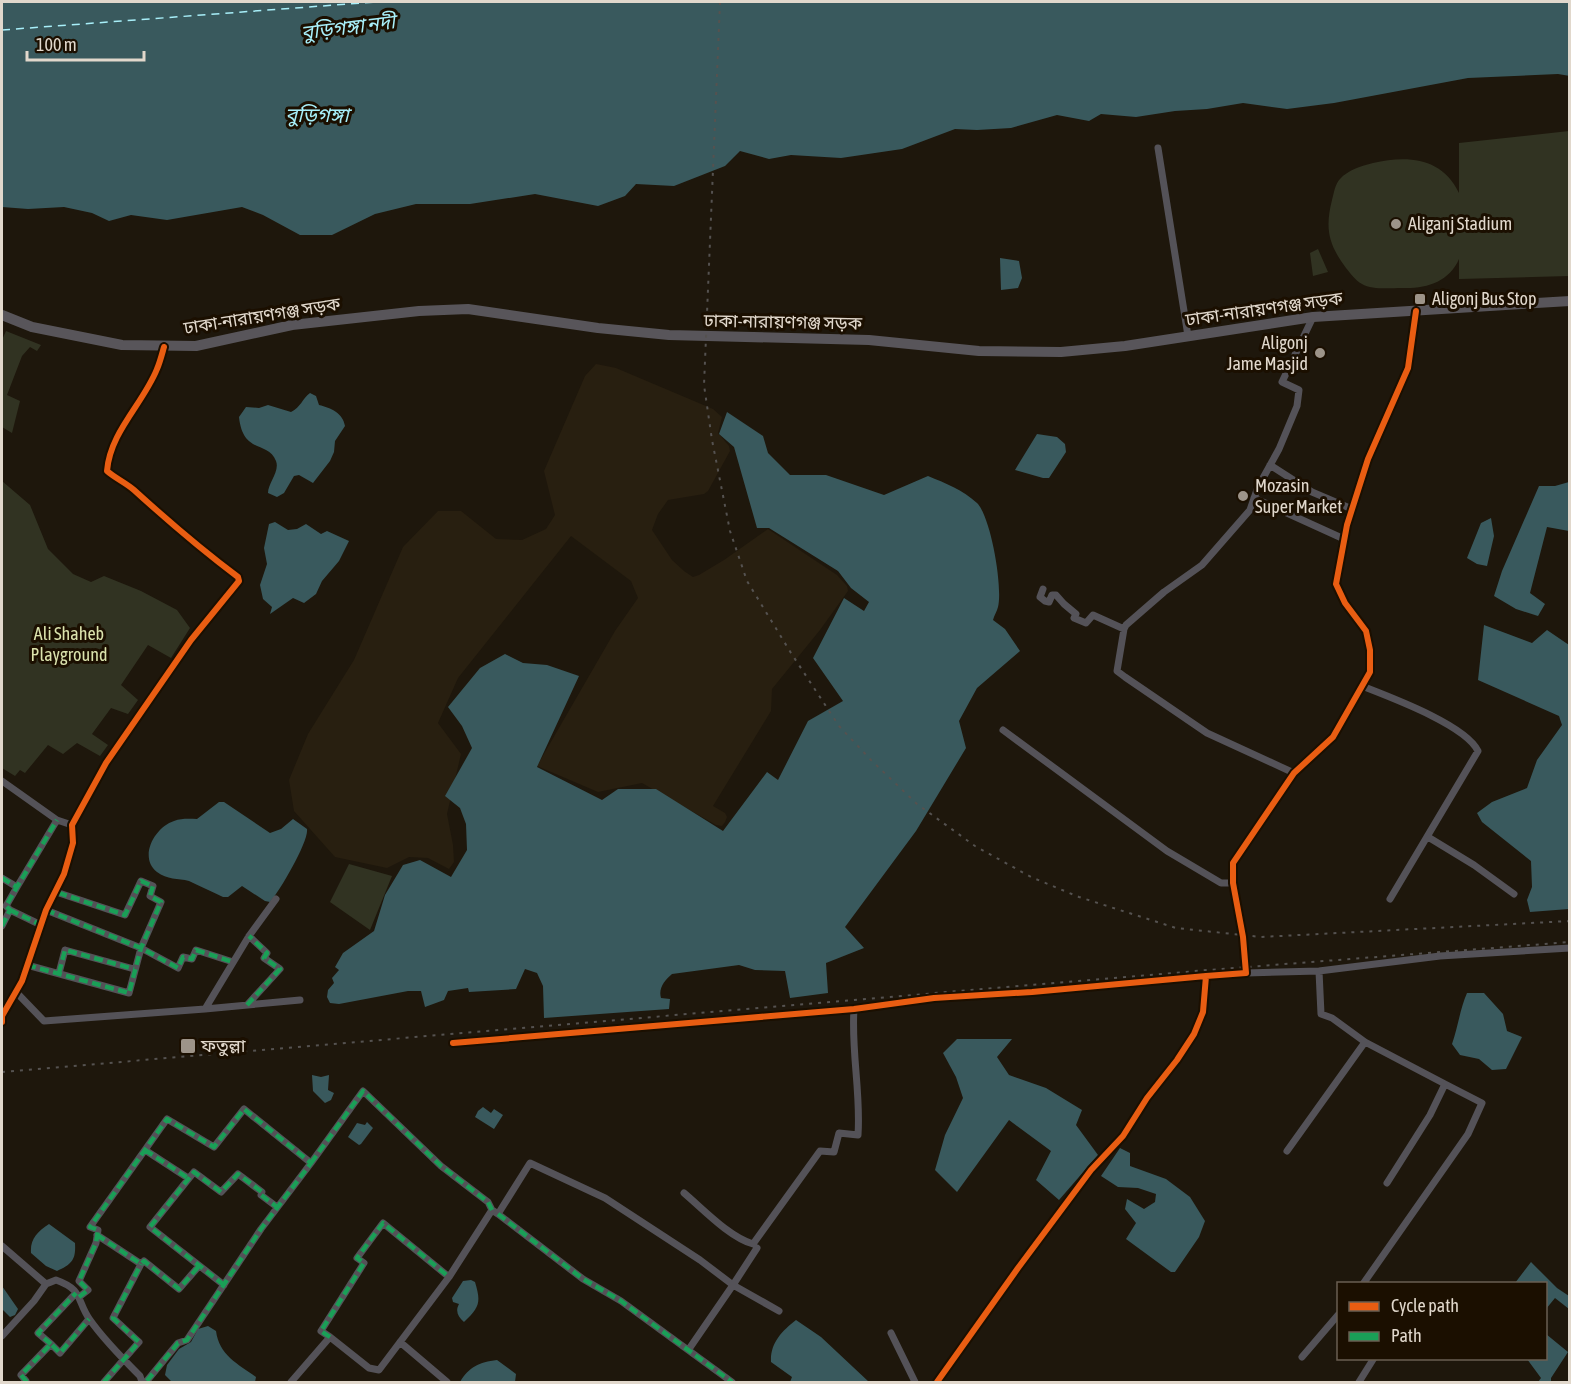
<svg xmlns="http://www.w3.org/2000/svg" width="1571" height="1384" viewBox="0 0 1571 1384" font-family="'Asap Condensed','Noto Sans Bengali',sans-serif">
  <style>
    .industrial { fill: #281f10 }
    .green { fill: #313322 }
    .water { fill: #39595d }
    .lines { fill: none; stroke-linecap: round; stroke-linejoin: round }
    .ferry { stroke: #a8eff9; stroke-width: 1.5; stroke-dasharray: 8 6; stroke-linecap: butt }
    .minor { stroke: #545258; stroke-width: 7 }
    .trunk { stroke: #58555a; stroke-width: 10 }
    .rail { stroke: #555250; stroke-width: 2; stroke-dasharray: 3 6; stroke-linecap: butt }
    .quiet { stroke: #1a9f57; stroke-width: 4.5; stroke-dasharray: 9 4.5; stroke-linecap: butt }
    .cycleway-casing { stroke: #1b0f00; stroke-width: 10 }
    .cycleway { stroke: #e95d12; stroke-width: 6 }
    .poi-dot { fill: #9d9489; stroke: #1b0f00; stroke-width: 2 }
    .labels { text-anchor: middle; stroke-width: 6; stroke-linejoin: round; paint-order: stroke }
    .poi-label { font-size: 18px; fill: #e1d8cc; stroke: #1b0f00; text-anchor: start }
    .street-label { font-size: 18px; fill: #e1d8cc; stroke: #1b0f00 }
    .park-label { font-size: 18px; fill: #dbe3ad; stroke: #1b0f00 }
    .water-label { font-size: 20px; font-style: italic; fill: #a8eff9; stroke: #1b0f00 }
  </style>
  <rect width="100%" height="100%" fill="#1e170c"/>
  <path class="industrial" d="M596,364l20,4 97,41 9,8 -4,16 11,13 1,5 -22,40 -4,3 -36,6 -10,14 -6,16 20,30 12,11 9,6 6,-2 25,-15 44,-31 69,46 10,11 1,5 -28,39 -48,59 -1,22 -58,95 12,7 2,4 -2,5 -3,4 -6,-1 -74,-42 -44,9 -61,-26 78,-135 23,-33 -7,-17 -60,-45 -113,142 -20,45 23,31 -14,60 6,31 1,17 -5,7 -21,-11 -19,-1 -22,11 -52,-11 -41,-46 -5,-31 19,-46 46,-74 49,-113 35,-36h23l35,28 26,1 24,-11 9,-14 -11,-44 41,-95z"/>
  <path class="green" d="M1569,131v145l-110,3v-20c-10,23 -33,30 -57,29 -12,0 -30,2 -40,-4 -7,-4 -11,-10 -16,-16 -18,-24 -21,-40 -14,-68 2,-7 3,-16 8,-21 8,-9 21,-13 33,-16 34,-8 69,-6 86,30v-50z
    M1318,249l10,23 -15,4 -3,-23z
    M6,331l35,14 -4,6 -7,-4 -8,9 -15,39 13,6 -8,32 -10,-6v-87z
    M2,481l28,24 18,44 25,25 18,8 13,-6 37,15 36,19 13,18 -19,30 -23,-13 -27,40 17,15 -10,14 -17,-6 -19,26 16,11 -8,11 -23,-13 -14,11 -15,-9 -23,28 -5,-3 -5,6 -13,-8z
    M349,864l43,12 -22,54 -40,-28z"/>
  <path class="water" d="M2,2h1567l1,74 -12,-2 -90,4 -134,25 -47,6 -44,-6 -36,6 -32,2 -39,6 -35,-3 -12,7 -32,-6 -46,13 -34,2 -22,-1 -53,20 -61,9 -50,-3 -22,4 -29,-8 -15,15 -51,20 -38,-2 -11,12 -27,10 -63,-12 -65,10h-54l-41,10 -43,21h-32l-37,-20 -21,-8 -75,13 -36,-5 -22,6 -17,-8 -28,-6 -36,2 -26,-2z
    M1000,258l19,3 3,17 -4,10 -17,2z
    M310,393l6,3 3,9c12,3 24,8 26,21l-10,15 -1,11 -4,9 -17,22 -14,-8 -5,1 -10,17 -7,4 -9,-4c0,-10 12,-22 8,-32 -8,-21 -33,-6 -37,-44l7,-10 13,1 9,-3 23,7c10,-5 11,-13 19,-19z
    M727,412l36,24 5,17 22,22h36l58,20 44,-19c17,7 35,14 49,27 14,14 26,85 21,104 -1,4 -4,9 -5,13l12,9 15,22 -43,37 -18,33 7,27 -50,83 -71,96 19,21 -38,15 2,30 -38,5 -5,-27 -30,-1 -16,-5 -67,9c-7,6 -14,14 -11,24l9,1 -1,10 -125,9 -1,-32 -6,-13 -12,-4 -9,20 -47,3 -1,-4 -20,3 -4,9 -19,7 -4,-16h-13l-69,13 -9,-1 -3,-6 1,-7 6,-7 -2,-5 7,-8 -4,-3 8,-14 31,-22 11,-36 18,-30 17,-5 31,17 16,-27 -1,-26 -6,-16 -15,-12 27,-48 -10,-22 -14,-19 32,-39 25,-14 18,9 24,2 32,11 -42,91 65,33 16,-11h38l67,42 44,-59 11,8 30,-59 35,-20 -30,-43 31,-60 20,13 5,-9 -18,-14 -13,-17 -69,-43h-12l-23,-81 -15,-13z
    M1037,434l20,3 8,7 1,8 -17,26h-6l-28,-8z
    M1569,482v49l-22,-4 -17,66 15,11 -7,12 -22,-7 -22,-13 8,-25 37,-85h16z
    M1491,518l3,18 -7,30 -10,-2 -10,-6 14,-35z
    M275,522l13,8 9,-1 9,-5 15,10 6,-3 22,10 -10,20 -17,20 -6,13 -12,9 -11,-5 -23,16 2,-7 -9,-8 -3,-14 7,-21 -3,-16 5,-24z
    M1484,625l48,18 15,-13 22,15v264l-39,3 -3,-12 5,-13 -1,-26 -49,-39 -5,-9 15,-11 35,-14 10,-28 25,-35 -3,-9 -81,-36z
    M219,802h5l46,31 11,-4 12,-10 14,10c2,12 -27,62 -37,73l-5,-1 -23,-15 -14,11h-5c-11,-5 -23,-11 -34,-16 -11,-3 -22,-1 -32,-9 -19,-15 -2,-45 17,-51 8,-3 16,-2 23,-2z
    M1467,993h17l19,21 4,17 15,6 -16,32 -14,1 -13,-11 -19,-4 -8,-11c6,-17 8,-35 15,-51z
    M957,1039h55l-15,18 12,18 37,13 36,22 -6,15 22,30 -39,45 -23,-20 15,-29 -42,-31 -52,72 -22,-22 10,-35 18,-37 -7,-21 -13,-24z
    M312,1075l9,2 8,-2 -1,15 6,3 -3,7 -6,3 -12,-12z
    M483,1107l8,6 3,-4 9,6 -9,14 -19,-12 3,-6z
    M367,1122l6,6 -12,16 -2,1 -11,-8 9,-14 8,2z
    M1120,1148l10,5v13l36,13 24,18 15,24 -6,16 -24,35h-4l-45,-33 10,-16 -11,-14 2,-10 17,10 11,-7 1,-8 -18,-6 -20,-1 -17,-11z
    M49,1224l26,19c1,17 -3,21 -18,28l-11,-5 -15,-13c-1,-14 6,-21 18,-29z
    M1531,1262l26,26 12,8v13l-14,-11 -9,11v-25l-31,-1z
    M471,1280l4,2c6,20 5,25 -11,40 -6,-5 -9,-11 -5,-18l-6,-2 -1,-4 11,-17z
    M2,1286l16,23 -3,6 -5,2 -8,-8z
    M796,1320l25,17 48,45h-79l2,-5 -21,-15c-1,-19 11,-31 25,-42z
    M208,1326l8,5c3,24 22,33 40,46l-1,5h-83l-7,-7 2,-10 12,-16 12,-7 7,-13z
    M1546,1334l22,18 -17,26v4h-13l3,-4 -14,-19 19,-1z
    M497,1360l19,14 -1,8h-55c9,-15 19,-20 37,-22z"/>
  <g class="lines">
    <path class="ferry" d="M2,30l373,-28"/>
    <path class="minor" d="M1158,148l30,188
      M1270,465l42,27 40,17
      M1254,498l90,41
      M1043,589l-3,8 5,4 4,1 3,-7h4l8,9 12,10 -2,4 12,5 7,-8 31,14 -7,42 8,6 82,56 87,40
      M1124,629l2,-4 38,-33 38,-27 48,-55 8,-23 21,-38 18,-43 2,-16 -17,-8 31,-65
      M1362,686c28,11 104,39 116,65l-88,148
      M1003,730l164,121 54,32h12
      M2,781l55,39 15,5
      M1428,837l46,28 40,29
      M2,878l15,9 40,-67
      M10,910l31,15
      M46,910l95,38 37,20 5,-11 9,2 4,-9 37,12
      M2,926l8,-16 -4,-4 11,-19
      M27,965l102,28 12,-45 20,-46 -11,-6 3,-10 -12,-5 -16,34 -69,-23
      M59,973l6,-23 69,19
      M1246,973l73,-2 121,-15 130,-8
      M16,992l28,29 161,-12 44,-73 27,-37
      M247,1005l33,-36 -16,-11 3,-5 -18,-17
      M205,1009l95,-9
      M2,1022v-6l20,-35 24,-71 18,-36 9,-31 -1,-18 34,-62 85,-123 48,-59 -1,-4c-36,-27 -71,-57 -104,-87 -8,-7 -19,-12 -27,-19 3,-39 36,-67 50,-102 3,-7 5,-15 7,-22
      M1365,1042l80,42 -15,31 -43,68
      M453,1043l401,-34 80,-11 98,-6 174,-16
      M145,1150l43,28
      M1287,1151l78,-109 -33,-24 -11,-4 -2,-43
      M311,1163l52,-72 78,75 47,36 4,8
      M684,1193c19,16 45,44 69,51l67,-93 14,1 5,-19 19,2c3,-42 -7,-84 -4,-126
      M498,1214l85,65 38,22 111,81
      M97,1235l44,29 3,-3 35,28 20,-23
      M2,1246l44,38 10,-4c28,10 20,20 34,40 14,20 33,39 50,56l2,6
      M757,1248l-24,37 46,26
      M1363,1284l105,-150 14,-31 -37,-19
      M224,1285l-74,-58 44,-55 27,20 17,-18 24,18 -1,3 16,12
      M79,1297l9,-7 -9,-9 17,-38 2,-13 -8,-3 77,-108 47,28 30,-38 67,54 -50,66 -74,111 -9,3 -32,39
      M891,1333l24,49
      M2,1336l32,-35 12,-17
      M330,1337l-9,-6 43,-68 -7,-5 26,-35 66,54
      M400,1342l47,40
      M51,1344l-13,-11 38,-40
      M1302,1357l36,-42
      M25,1382l1,-1 -5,-6 30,-31 9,9 29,-34
      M104,1382l35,-40 -26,-24 28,-54
      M291,1382l39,-45 39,31 10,2 70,-93 43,-67 6,4 32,-51 75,35 95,62 33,25 -44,64
      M937,1382l81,-114 73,-98 32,-34 24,-38 30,-38 17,-26 9,-22 3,-36 40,-3 -3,-36 -10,-54v-20l61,-90 39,-36 37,-65v-22l-4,-19 -21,-28 -9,-19 11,-59 21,-66 40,-91 8,-57
      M1359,1382l15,-24"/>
    <path class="trunk" d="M2,315l30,12 90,18 74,1 96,-21 127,-14 49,-2 130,19 71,7 200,5 110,11 82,1 64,-6 188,-29 257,-16"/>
    <path class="rail" d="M720,2l-16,383 8,55 18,91 17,50 44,72 48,73 32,34 46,44 58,42 56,31 48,20 97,31 85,9 309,-16
      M2,1072l1206,-102 362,-28"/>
    <path class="quiet" d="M2,878l15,9 40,-67
      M10,910l31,15
      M46,910l95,38 37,20 5,-11 9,2 4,-9 37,12
      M2,926l8,-16 -4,-4 11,-19
      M27,965l102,28 12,-45 20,-46 -11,-6 3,-10 -12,-5 -16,34 -69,-23
      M59,973l6,-23 69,19
      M247,1005l33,-36 -16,-11 3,-5 -18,-17
      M145,1150l43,28
      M311,1163l52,-72 78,75 47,36 4,8
      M498,1214l85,65 38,22 111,81
      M97,1235l44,29 3,-3 35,28 20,-23
      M224,1285l-74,-58 44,-55 27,20 17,-18 24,18 -1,3 16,12
      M79,1297l9,-7 -9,-9 17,-38 2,-13 -8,-3 77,-108 47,28 30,-38 67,54 -50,66 -74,111 -9,3 -32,39
      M330,1337l-9,-6 43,-68 -7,-5 26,-35 66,54
      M51,1344l-13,-11 38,-40
      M25,1382l1,-1 -5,-6 30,-31 9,9 29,-34
      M104,1382l35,-40 -26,-24 28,-54"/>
    <g class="cycleway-casing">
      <path id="cycleway" d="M2,1022v-6l20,-35 24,-71 18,-36 9,-31 -1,-18 34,-62 85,-123 48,-59 -1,-4c-36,-27 -71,-57 -104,-87 -8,-7 -19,-12 -27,-19 3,-39 36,-67 50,-102 3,-7 5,-15 7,-22
        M453,1043l401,-34 80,-11 98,-6 174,-16
        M937,1382l81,-114 73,-98 32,-34 24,-38 30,-38 17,-26 9,-22 3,-36 40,-3 -3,-36 -10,-54v-20l61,-90 39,-36 37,-65v-22l-4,-19 -21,-28 -9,-19 11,-59 21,-66 40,-91 8,-57"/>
    </g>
    <use href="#cycleway" class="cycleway"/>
  </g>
  <g class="poi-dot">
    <circle cx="1396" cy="224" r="6"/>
    <rect x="1414" y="293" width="12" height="12" rx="3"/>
    <circle cx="1320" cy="353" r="6"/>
    <circle cx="1243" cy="496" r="6"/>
    <rect x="180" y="1038" width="16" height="16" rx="3"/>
  </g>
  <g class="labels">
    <g class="poi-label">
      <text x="1408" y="230">Aliganj Stadium</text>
      <text x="1432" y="305">Aligonj Bus Stop</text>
      <text x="1308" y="349" text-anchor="end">Aligonj<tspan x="1308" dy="21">Jame Masjid</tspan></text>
      <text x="1255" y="492">Mozasin<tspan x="1255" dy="21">Super Market</tspan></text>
      <text x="201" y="1052">ফতুল্লা</text>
    </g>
    <g class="street-label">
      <text transform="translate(1264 309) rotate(-8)" y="6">ঢাকা-নারায়ণগঞ্জ সড়ক</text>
      <text transform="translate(262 316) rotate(-9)" y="6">ঢাকা-নারায়ণগঞ্জ সড়ক</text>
      <text transform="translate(783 322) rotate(1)" y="6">ঢাকা-নারায়ণগঞ্জ সড়ক</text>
    </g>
    <g class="park-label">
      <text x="69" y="640">Ali Shaheb<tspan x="69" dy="21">Playground</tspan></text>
    </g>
    <g class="water-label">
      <text transform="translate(348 27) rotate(-7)" y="7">বুড়িগঙ্গা নদী</text>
      <text x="317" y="122">বুড়িগঙ্গা</text>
    </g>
  </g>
  <rect width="1571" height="1384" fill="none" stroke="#e1d8cc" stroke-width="6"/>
  <rect x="1337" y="1282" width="210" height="78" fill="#1b0f00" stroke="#6a5f52" stroke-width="1.5"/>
  <rect x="1349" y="1302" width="30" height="9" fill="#e95d12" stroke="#6a5f52" stroke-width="1.5"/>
  <text x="1391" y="1312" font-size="18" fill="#e1d8cc">Cycle path</text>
  <rect x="1349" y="1332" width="30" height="9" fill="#1a9f57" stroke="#6a5f52" stroke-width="1.5"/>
  <text x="1391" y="1342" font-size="18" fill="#e1d8cc">Path</text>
  <path d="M27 51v9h117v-9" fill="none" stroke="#e1d8cc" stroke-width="3"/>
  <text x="36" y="51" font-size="18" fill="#e1d8cc" stroke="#1b0f00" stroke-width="4.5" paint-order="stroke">100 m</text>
</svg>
